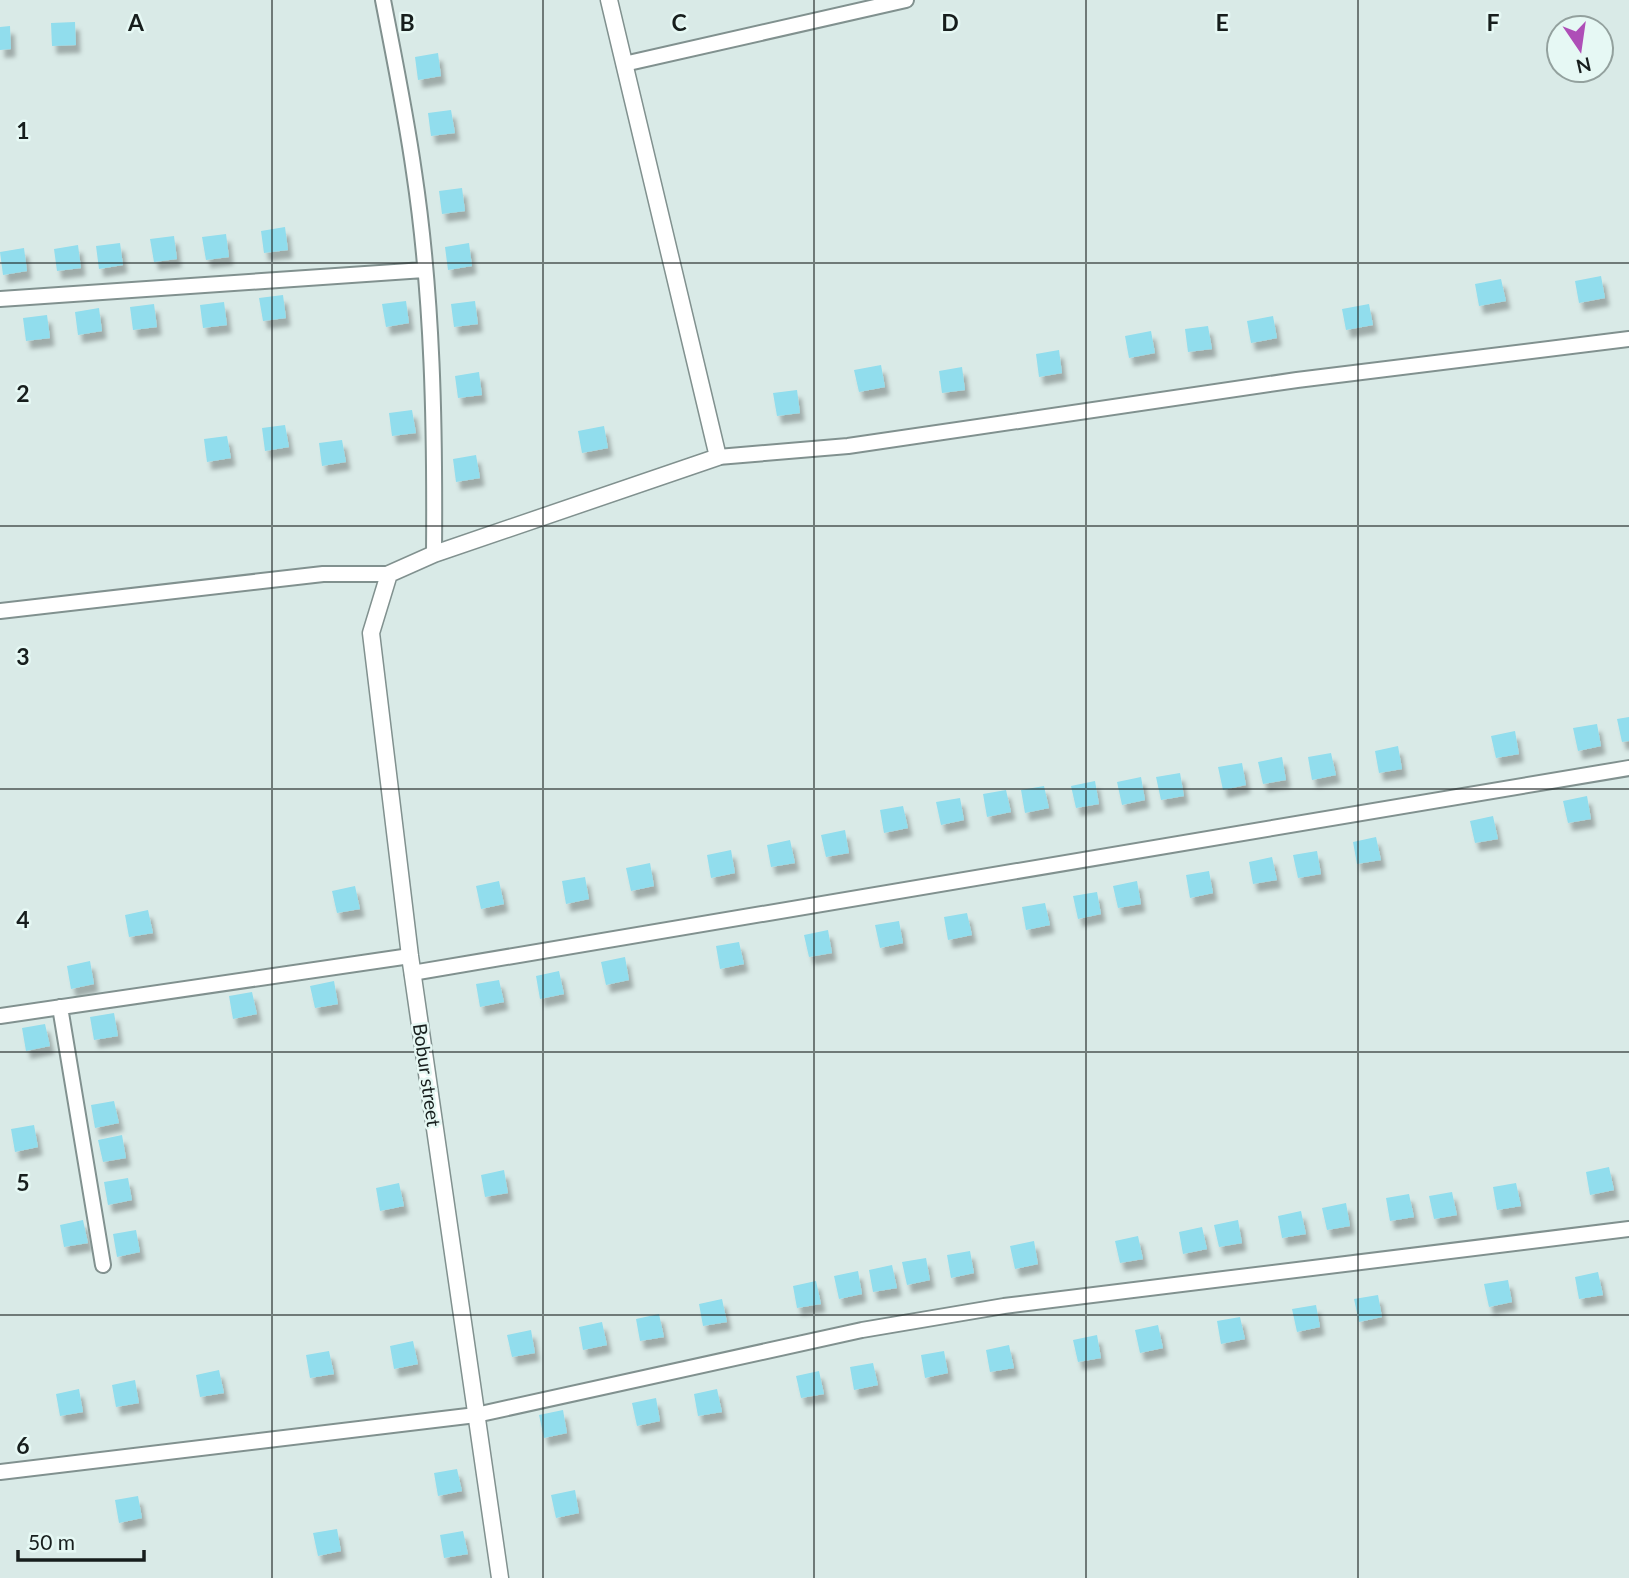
<svg xmlns="http://www.w3.org/2000/svg" width="1629" height="1578" viewBox="0 0 1629 1578" font-family="Lato,sans-serif">
  <style>
    .building { fill: #91dded; filter: url(#shadow) }
    .lines { fill: none; stroke-linecap: round; stroke-linejoin: round }
    .minor-casing { stroke: #81918f; stroke-width: 18 }
    .tertiary-casing { stroke: #81918f; stroke-width: 19 }
    .minor { stroke: #fff; stroke-width: 14 }
    .tertiary { stroke: #fff; stroke-width: 16 }
    .grid { fill: none; stroke: #171e1d; stroke-width: 2; stroke-opacity: 0.55 }
    .labels { text-anchor: middle; stroke-width: 5; stroke-linejoin: round; paint-order: stroke }
    .street-label { font-size: 19px; fill: #171e1d; stroke: #e6f8f4 }
    .grid-label { font-size: 23px; text-anchor: middle; font-weight: bold; fill: #171e1d; stroke: #e6f8f4; stroke-width: 5; stroke-linejoin: round; paint-order: stroke }
  </style>
  <defs>
    <filter id="shadow"><feDropShadow dx="4.5" dy="8" stdDeviation="2" flood-color="#0004"/></filter>
  </defs>
  <rect width="100%" height="100%" fill="#d9eae7"/>
  <path class="building" d="M75,22l1,23 -24,1 -1,-23z
    M10,26l1,23 -11,1v-23z
    M438,53l3,23 -23,4 -3,-23z
    M451,110l4,23 -24,3 -3,-23z
    M462,188l3,23 -23,3 -3,-23z
    M285,227l3,23 -24,3 -3,-22z
    M226,234l3,23 -23,3 -4,-23z
    M174,236l3,23 -23,3 -4,-23z
    M120,243l3,22 -24,4 -3,-23z
    M469,243l3,23 -24,4 -3,-23z
    M78,245l3,23 -24,3 -3,-22z
    M24,248l3,23 -24,4 -3,-23z
    M1601,276l4,22 -26,5 -4,-22z
    M1501,279l5,22 -27,5 -4,-22z
    M283,295l3,23 -23,3 -4,-23z
    M406,301l3,22 -23,4 -4,-23z
    M475,301l3,23 -24,3 -3,-23z
    M224,302l3,23 -24,3 -3,-23z
    M154,304l3,23 -24,3 -3,-23z
    M1369,304l4,21 -27,5 -4,-21z
    M99,308l3,23 -24,4 -3,-23z
    M47,315l3,23 -24,3 -3,-23z
    M1273,316l4,22 -26,5 -4,-22z
    M1208,326l4,23 -24,3 -3,-23z
    M1151,331l4,22 -26,5 -4,-22z
    M1059,350l3,23 -23,4 -3,-23z
    M881,365l4,22 -26,5 -5,-22z
    M962,367l3,23 -23,3 -3,-22z
    M479,372l3,23 -24,3 -3,-22z
    M797,390l3,23 -23,3 -4,-23z
    M412,410l4,23 -24,3 -3,-23z
    M285,425l4,22 -24,4 -3,-23z
    M604,426l4,22 -26,5 -4,-22z
    M227,436l4,22 -24,4 -3,-23z
    M342,440l4,22 -24,4 -3,-23z
    M476,455l4,23 -24,4 -3,-23z
    M1629,717v24l-7,1 -5,-23z
    M1597,724l4,22 -23,5 -5,-23z
    M1515,731l4,23 -23,4 -5,-22z
    M1398,746l4,23 -23,4 -4,-22z
    M1331,753l5,22 -24,5 -4,-23z
    M1282,757l4,23 -23,4 -5,-22z
    M1242,763l4,22 -23,5 -5,-23z
    M1180,773l4,23 -23,4 -5,-23z
    M1141,777l4,23 -23,5 -5,-23z
    M1095,781l4,23 -23,4 -5,-22z
    M1044,786l5,22 -24,5 -4,-23z
    M1006,790l5,22 -24,5 -4,-23z
    M1587,796l4,23 -23,4 -5,-22z
    M960,798l4,22 -23,5 -5,-23z
    M903,806l5,22 -24,5 -4,-23z
    M1493,816l5,23 -23,4 -5,-22z
    M845,830l4,23 -23,4 -5,-22z
    M1376,837l5,23 -24,4 -4,-22z
    M790,840l5,23 -24,4 -4,-22z
    M731,850l4,23 -24,5 -4,-23z
    M1317,851l4,23 -23,4 -5,-23z
    M1272,857l5,23 -24,4 -4,-22z
    M650,863l4,23 -23,5 -5,-23z
    M1209,871l4,22 -23,5 -4,-23z
    M585,877l4,22 -23,5 -4,-23z
    M499,881l5,23 -23,5 -5,-23z
    M1137,881l4,23 -23,4 -5,-22z
    M355,886l5,23 -23,4 -5,-22z
    M1097,892l4,22 -23,5 -5,-23z
    M1045,903l5,22 -24,5 -4,-23z
    M148,910l5,23 -24,4 -4,-22z
    M967,913l5,22 -24,5 -4,-23z
    M899,921l4,22 -23,5 -5,-23z
    M828,930l4,23 -23,4 -5,-22z
    M739,942l5,22 -24,5 -4,-23z
    M625,957l4,23 -23,5 -5,-23z
    M90,961l4,23 -23,5 -4,-23z
    M559,971l5,23 -24,5 -4,-23z
    M499,980l5,22 -24,5 -4,-23z
    M334,981l4,23 -23,4 -5,-22z
    M252,992l5,22 -24,5 -4,-23z
    M114,1013l4,23 -24,4 -4,-23z
    M45,1024l5,22 -24,5 -4,-23z
    M114,1101l5,22 -24,5 -4,-23z
    M34,1125l4,22 -23,5 -4,-23z
    M122,1135l4,23 -23,4 -5,-22z
    M1609,1167l5,23 -24,5 -4,-23z
    M504,1170l4,23 -23,4 -4,-22z
    M128,1178l4,22 -24,5 -4,-23z
    M399,1183l5,23 -24,5 -4,-23z
    M1516,1183l5,23 -24,4 -4,-23z
    M1452,1192l5,23 -23,4 -5,-23z
    M1409,1194l5,23 -24,4 -4,-23z
    M1346,1203l4,23 -23,4 -5,-22z
    M1301,1211l5,23 -24,4 -4,-22z
    M83,1220l5,23 -24,4 -4,-22z
    M1238,1220l4,23 -23,4 -5,-22z
    M1202,1227l5,22 -24,5 -4,-22z
    M136,1230l4,22 -23,5 -4,-23z
    M1138,1236l5,23 -23,4 -5,-22z
    M1034,1241l4,23 -23,5 -5,-23z
    M970,1251l4,22 -23,5 -4,-23z
    M926,1258l4,22 -23,5 -5,-23z
    M892,1265l5,23 -24,4 -4,-22z
    M858,1271l4,23 -23,5 -5,-23z
    M1598,1272l5,23 -24,4 -4,-22z
    M1508,1280l4,22 -23,5 -5,-23z
    M816,1281l5,23 -24,4 -4,-22z
    M1378,1295l4,22 -23,5 -5,-23z
    M722,1299l5,23 -24,4 -4,-22z
    M1316,1305l4,22 -23,5 -5,-23z
    M659,1314l5,23 -24,4 -4,-22z
    M1240,1317l5,22 -24,5 -4,-23z
    M602,1322l5,23 -24,5 -4,-23z
    M1158,1325l5,23 -23,5 -5,-23z
    M531,1330l4,23 -23,4 -5,-22z
    M1097,1335l4,23 -23,4 -5,-22z
    M413,1341l5,23 -24,5 -4,-23z
    M1009,1345l5,23 -24,4 -4,-22z
    M329,1351l5,23 -24,4 -4,-23z
    M944,1351l4,22 -23,5 -4,-23z
    M873,1363l5,22 -24,5 -4,-23z
    M219,1370l5,23 -24,4 -4,-22z
    M819,1371l5,23 -23,4 -5,-22z
    M135,1380l4,23 -23,4 -4,-22z
    M79,1389l4,23 -23,4 -4,-22z
    M717,1389l5,23 -24,4 -4,-22z
    M656,1398l4,23 -23,5 -5,-23z
    M563,1410l4,23 -23,5 -5,-23z
    M457,1469l5,22 -24,5 -4,-23z
    M575,1490l4,23 -23,5 -5,-23z
    M138,1496l4,22 -23,5 -4,-23z
    M337,1529l4,22 -23,5 -5,-23z
    M463,1531l5,23 -24,4 -4,-23z"/>
  <g class="lines">
    <g class="minor-casing">
      <path id="minor" d="M383,0c11,57 23,115 31,172 19,126 21,256 20,382
        M624,64l282,-64
        M0,299l424,-29
        M718,457l130,-11 449,-66 332,-41
        M0,611l323,-37h66
        M412,973l1217,-205
        M60,1007l43,258
        M0,1016l410,-60
        M0,1472l476,-57 386,-85 142,-24 625,-77"/>
    </g>
    <g class="tertiary-casing">
      <path id="tertiary" d="M500,1578l-90,-622 -39,-323 18,-59 45,-20 284,-97 -109,-457"/>
    </g>
    <use href="#minor" class="minor"/>
    <use href="#tertiary" class="tertiary"/>
  </g>
  <path class="grid" d="M272,0v1578M543,0v1578M814,0v1578M1086,0v1578M1358,0v1578M0,263h1629M0,526h1629M0,789h1629M0,1052h1629M0,1315h1629"/>
  <g class="labels">
    <g class="street-label">
      <text transform="translate(427 1075) rotate(82)" y="7">Bobur street</text>
    </g>
  </g>
  <g class="grid-label">
    <text x="136" y="31">A</text>
    <text x="407" y="31">B</text>
    <text x="679" y="31">C</text>
    <text x="950" y="31">D</text>
    <text x="1222" y="31">E</text>
    <text x="1493" y="31">F</text>
    <text x="23" y="139">1</text>
    <text x="23" y="402">2</text>
    <text x="23" y="665">3</text>
    <text x="23" y="928">4</text>
    <text x="23" y="1191">5</text>
    <text x="23" y="1454">6</text>
  </g>
  <g transform="translate(1580 49) rotate(167)"><circle r="33" fill="#e6f8f4" stroke="#93a19e" stroke-width="2"/>
  <path d="M0-5L12 26L0 18L-12 26Z" fill="#ae4eb7"/>
  <text y="-10" font-size="19" font-weight="bold" text-anchor="middle" fill="#171e1d">N</text>
  </g>
  <path d="M18 1550v10h126v-10" fill="none" stroke="#171e1d" stroke-width="3.5"/>
  <text x="28" y="1550" font-size="21" fill="#171e1d" stroke="#e6f8f4" stroke-width="5" paint-order="stroke">50 m</text>
</svg>
